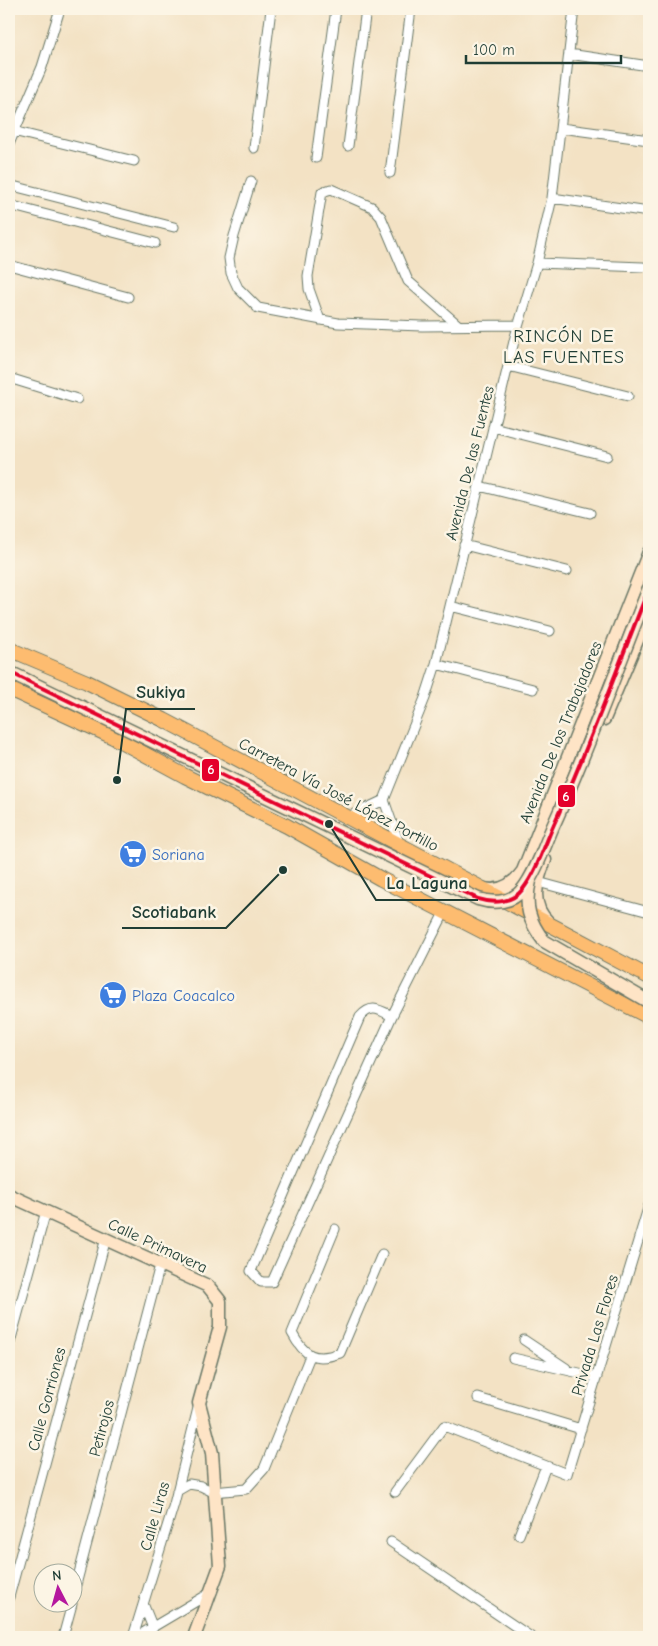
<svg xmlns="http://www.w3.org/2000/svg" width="658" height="1646" viewBox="0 0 658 1646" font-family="'Comic Neue',sans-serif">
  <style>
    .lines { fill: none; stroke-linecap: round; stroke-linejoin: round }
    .street-casing { stroke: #697766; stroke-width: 11 }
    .secondary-casing { stroke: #697766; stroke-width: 15 }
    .primary-casing { stroke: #697766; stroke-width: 16 }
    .street { stroke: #fff; stroke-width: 9 }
    .secondary { stroke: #fee4c6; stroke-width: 12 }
    .primary { stroke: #fdbc70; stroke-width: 14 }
    .secondary-bridge-casing { stroke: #697766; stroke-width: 15; stroke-linecap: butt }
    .secondary-bridge { stroke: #fee4c6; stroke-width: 12 }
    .bus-1-casing { stroke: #fcf5e5; stroke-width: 8 }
    .bus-1 { stroke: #e4002b; stroke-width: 4 }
    .labels { text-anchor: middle; stroke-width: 5; stroke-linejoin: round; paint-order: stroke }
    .street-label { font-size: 16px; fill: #1f3d34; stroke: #fcf5e5 }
    .shop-label { font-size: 16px; fill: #366cbe; stroke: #fcf5e5; text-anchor: start }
    .neighbourhood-label { font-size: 18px; letter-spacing: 1px; fill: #1f3d34; stroke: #fcf5e5 }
    .leader { fill: none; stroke: #1f3d34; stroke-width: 2 }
    .callout-dot { fill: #1f3d34; stroke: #fcf5e5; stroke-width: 2 }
    .callout-label { font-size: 18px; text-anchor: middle; font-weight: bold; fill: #1f3d34; stroke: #fcf5e5; stroke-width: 5; stroke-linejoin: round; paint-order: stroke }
    .line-badge { stroke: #fcf5e5; stroke-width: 2 }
    .badge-label { font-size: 14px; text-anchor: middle; font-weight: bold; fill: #fff }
  </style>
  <rect width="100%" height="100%" fill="#fcf5e5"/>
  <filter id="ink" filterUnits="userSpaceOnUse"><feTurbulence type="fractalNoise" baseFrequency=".02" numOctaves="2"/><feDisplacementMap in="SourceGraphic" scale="10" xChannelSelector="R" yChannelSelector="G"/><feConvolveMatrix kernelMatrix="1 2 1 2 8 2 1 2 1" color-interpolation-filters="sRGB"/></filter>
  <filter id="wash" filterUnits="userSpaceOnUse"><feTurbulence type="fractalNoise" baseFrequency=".0096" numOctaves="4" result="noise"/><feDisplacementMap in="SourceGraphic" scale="20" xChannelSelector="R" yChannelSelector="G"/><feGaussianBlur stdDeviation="1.12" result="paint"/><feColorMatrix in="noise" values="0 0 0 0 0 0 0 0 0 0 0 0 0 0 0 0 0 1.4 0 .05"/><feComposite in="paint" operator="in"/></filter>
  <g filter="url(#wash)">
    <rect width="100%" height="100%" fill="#f3e2c4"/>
  </g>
  <g filter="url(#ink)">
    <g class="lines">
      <g class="street-casing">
        <path id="street" d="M9,14l1,-5
          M569,54l80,12
          M561,128l88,12
          M13,131l121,30
          M9,144l33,-77 18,-58
          M348,146l18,-137
          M254,148l17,-139
          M316,158l20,-149
          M390,173l21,-164
          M251,181l-17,55 -5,22 2,15 7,15 20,20 80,15 84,3 96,-1
          M9,185l165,42
          M552,198l97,14
          M9,205l146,38
          M537,263l106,4
          M9,265l119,32
          M320,320l-11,-31 -1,-13 14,-84 9,-3 41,18 9,10 27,64 50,44
          M508,366l120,30
          M9,378l68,21
          M493,427l114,29
          M479,486l111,27
          M464,545l103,26
          M450,606l100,25
          M436,664l97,25
          M346,818l38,-18
          M400,846l-16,-46 41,-102 11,-34 79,-327 22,-74 15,-65 22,-189
          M534,881l115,31
          M392,1016l-120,266h-11l-10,-11 109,-254c11,-13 18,-8 32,-1l53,-105
          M335,1229l-43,104c12,23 23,29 48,20l42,-99
          M524,1340l42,28
          M9,1346l37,-135
          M513,1358l84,19
          M478,1398l103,31
          M177,1491l12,-7 12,2 12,6 33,-3 18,-20 46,-113
          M395,1492l49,-66 123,48 82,-269
          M519,1535l27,-69
          M391,1542l140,95
          M9,1597l97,-359
          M72,1600l88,-335
          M144,1606l9,22
          M63,1637l9,-33
          M133,1637l41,-133 25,-100
          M136,1637l76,-45"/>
      </g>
      <g class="secondary-casing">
        <path id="secondary" d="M9,672l15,7
          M604,719l45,-107
          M545,860c-9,22 -16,45 4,63
          M481,888c18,6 32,-3 42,-17l126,-319
          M9,1195l199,91 12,15v26l-21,76 13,50 8,113 -26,71"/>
      </g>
      <g class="primary-casing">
        <path id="primary" d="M9,649l78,33 77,38 485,257
          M9,689l104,48 72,39 102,50 94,53 268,138"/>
      </g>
      <use href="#street" class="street"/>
      <use href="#secondary" class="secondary"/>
      <use href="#primary" class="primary"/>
      <g class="secondary-bridge-casing">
        <path id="secondary-bridge" d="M24,679l454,220c16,5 34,4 45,-10 14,-18 22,-45 31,-65 35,-77 64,-158 95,-236
          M530,881c-6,24 -1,41 14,60l105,61"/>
      </g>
      <use href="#secondary-bridge" class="secondary-bridge"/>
      <g class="bus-1-casing">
        <path id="bus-1" d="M9,672l469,227c16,5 34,4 45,-10 14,-18 22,-45 31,-65 35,-77 64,-158 95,-236"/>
      </g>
      <use href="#bus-1" class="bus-1"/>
    </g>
  </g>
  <defs>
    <g id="supermarket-disc" transform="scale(1.4375)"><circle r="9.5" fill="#3f7fe0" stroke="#fcf5e5"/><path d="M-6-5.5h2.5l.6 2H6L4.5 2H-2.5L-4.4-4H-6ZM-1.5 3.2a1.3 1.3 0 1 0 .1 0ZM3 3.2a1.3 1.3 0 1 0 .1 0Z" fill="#fff"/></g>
  </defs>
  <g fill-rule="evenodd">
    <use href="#supermarket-disc" x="133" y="854"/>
    <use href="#supermarket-disc" x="113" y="995"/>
  </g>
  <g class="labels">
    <g class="street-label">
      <text transform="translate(469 463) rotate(-76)" y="6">Avenida De las Fuentes</text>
      <text transform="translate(560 732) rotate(-68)" y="6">Avenida De los Trabajadores</text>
      <text transform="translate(339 794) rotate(28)" y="6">Carretera Vía José López Portillo</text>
      <text transform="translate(158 1245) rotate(25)" y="6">Calle Primavera</text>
      <text transform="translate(594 1335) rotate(-73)" y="6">Privada Las Flores</text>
      <text transform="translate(46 1399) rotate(-75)" y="6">Calle Gorriones</text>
      <text transform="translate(101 1428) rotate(-75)" y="6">Petirojos</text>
      <text transform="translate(154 1516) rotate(-74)" y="6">Calle Liras</text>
    </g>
    <g class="shop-label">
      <text x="152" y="860">Soriana</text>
      <text x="132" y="1001">Plaza Coacalco</text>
    </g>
    <g class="neighbourhood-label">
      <text x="564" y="342">RINCÓN DE<tspan x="564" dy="21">LAS FUENTES</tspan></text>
    </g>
  </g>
  <path class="leader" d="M117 780L126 709H195M329 824L376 900H478M283 870L226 928H122"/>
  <g class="callout-dot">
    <circle cx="117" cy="780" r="5"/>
    <circle cx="329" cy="824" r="5"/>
    <circle cx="283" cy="870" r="5"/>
  </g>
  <g class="callout-label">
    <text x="161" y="698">Sukiya</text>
    <text x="427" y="889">La Laguna</text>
    <text x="174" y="918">Scotiabank</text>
  </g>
  <g class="line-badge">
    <rect x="201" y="758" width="19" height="24" rx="5" fill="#e4002b"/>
    <rect x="557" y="784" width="19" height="24" rx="5" fill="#e4002b"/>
  </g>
  <g class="badge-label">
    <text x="211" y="774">6</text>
    <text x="566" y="801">6</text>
  </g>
  <rect width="658" height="1646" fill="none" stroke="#fcf5e5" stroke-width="30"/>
  <g transform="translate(58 1588) rotate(354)"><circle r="24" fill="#fcf5e5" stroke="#a4ab9e"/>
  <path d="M0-4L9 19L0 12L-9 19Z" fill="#b5179e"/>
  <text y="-8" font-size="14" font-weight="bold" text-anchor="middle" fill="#1f3d34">N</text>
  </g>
  <path d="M466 55v8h155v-8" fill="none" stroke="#1f3d34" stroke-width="2.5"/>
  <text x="473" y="55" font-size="15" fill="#1f3d34" stroke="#fcf5e5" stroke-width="4" paint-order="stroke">100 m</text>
</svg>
